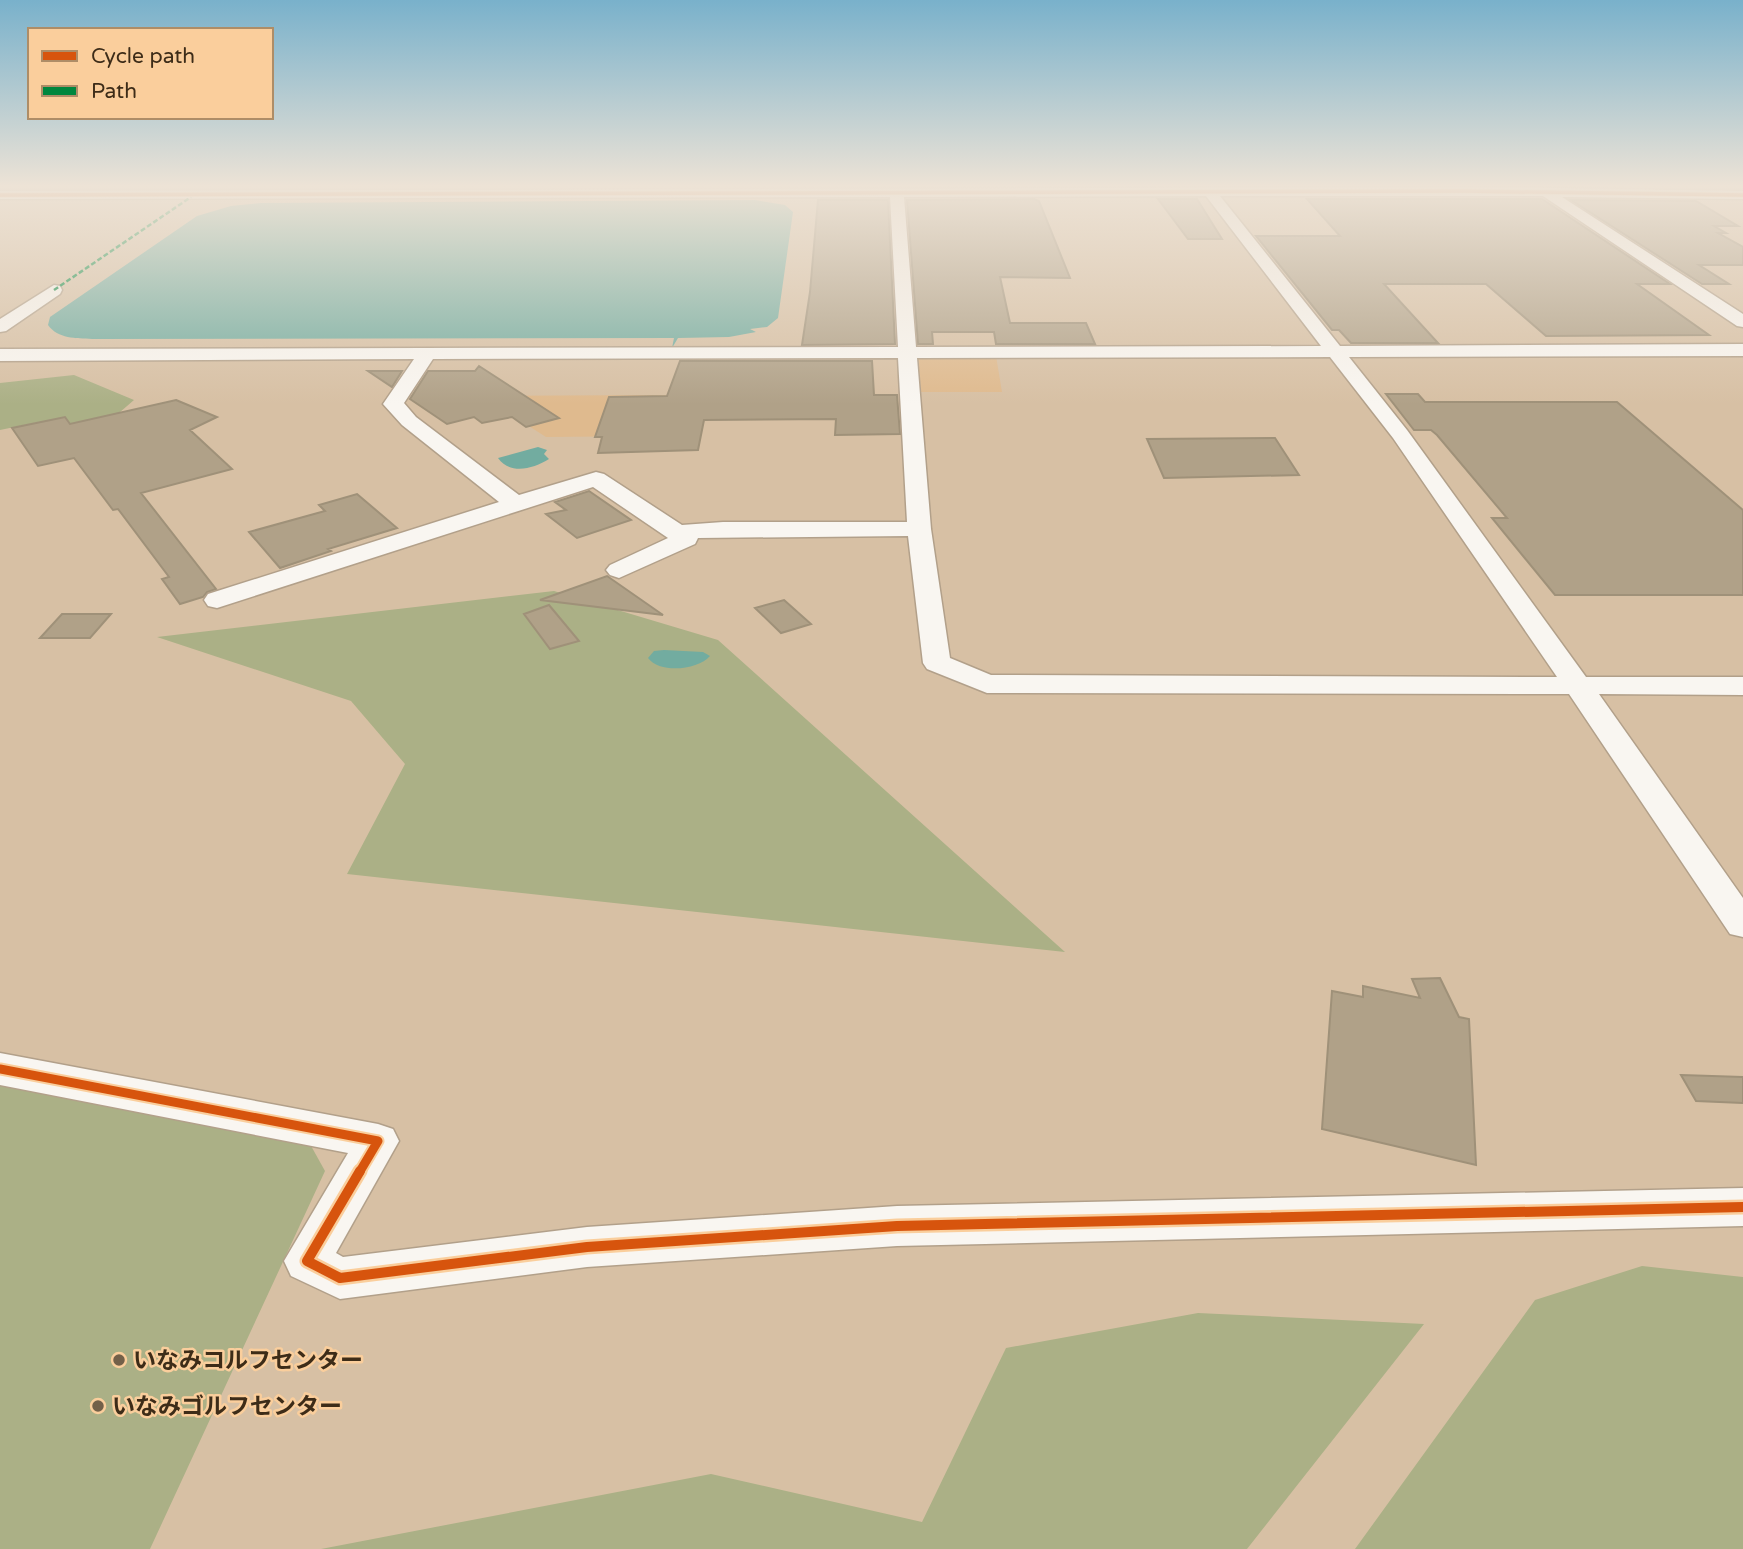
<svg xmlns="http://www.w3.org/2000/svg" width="1743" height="1549" viewBox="0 0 1743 1549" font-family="'Varela Round','Noto Sans JP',sans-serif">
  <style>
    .built { fill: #dfba8e }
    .green { fill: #abb086 }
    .water { fill: #72aca0 }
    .building { fill: #b0a188; stroke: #9f9179; stroke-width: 2 }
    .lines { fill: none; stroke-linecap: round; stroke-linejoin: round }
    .minor-casing { stroke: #b2a08a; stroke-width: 3 }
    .minor { fill: #f9f6f1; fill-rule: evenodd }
    .quiet { stroke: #00873e; stroke-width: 2.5; stroke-dasharray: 5 2.5; stroke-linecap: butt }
    .cycleway-far2-casing { stroke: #face9c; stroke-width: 5 }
    .cycleway-far1-casing { stroke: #face9c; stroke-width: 13 }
    .cycleway-casing { stroke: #face9c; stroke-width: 15 }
    .cycleway-far2 { stroke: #d7540d; stroke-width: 3.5 }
    .cycleway-far1 { stroke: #d7540d; stroke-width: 9 }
    .cycleway { stroke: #d7540d; stroke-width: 10 }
    .poi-dot { fill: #736049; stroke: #face9c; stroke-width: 2.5 }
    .labels { text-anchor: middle; stroke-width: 5; stroke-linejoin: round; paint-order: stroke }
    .near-poi-label { font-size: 23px; font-weight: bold; fill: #3d2c18; stroke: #face9c; text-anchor: start }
  </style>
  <rect width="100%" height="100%" fill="#d7c0a4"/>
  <path class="built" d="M913,356h83l6,36h-87z
    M667,395l-11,41 -110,1 -64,-41z"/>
  <path class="green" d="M74,375l60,25 -29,25 -66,-3 -39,8v-47z
    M554,591l164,49 347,312 -718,-78 58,-110 -54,-63 -194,-64z
    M0,1084l310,60 15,27 -175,378h-150z
    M1642,1266l101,11v272h-388l180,-249z
    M1198,1313l226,11 -177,225h-926l390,-75 211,48 84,-174z"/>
  <path class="water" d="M755,200l30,5 8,7 -15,106 -11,9 -17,2 6,3 -27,5 -51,1 -6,10 2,-10 -582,1c-16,-1 -34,0 -44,-14l2,-8 147,-101 34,-10 30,-3z
    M538,447l9,3 -3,4 5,5c-16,10 -39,16 -51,-1z
    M664,650l39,2 7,4c-12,14 -50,18 -62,2l6,-7z"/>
  <path class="building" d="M1034,199l5,2 31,77 -70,-1 10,46h76l9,21h-99l-2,-12h-62l1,12h-15l-11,-144z
    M1158,199h39l25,40h-34z
    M1307,199h235l128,85h-33l72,51 -163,1 -60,-52h-102l54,59h-87l-12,-13h-7l-76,-94h84z
    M818,200h70l7,144 -93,1 8,-53z
    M1571,200l125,1 42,25h-24l12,7h-8l25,14v18h-44l30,19h-27z
    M680,361h192l2,34h23l3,39 -65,1 1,-16 -132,1 -6,30 -100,3 4,-16h-7l14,-40 58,-1z
    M479,366l80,52 -33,9 -14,-10 -30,6 -8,-6 -27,7 -37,-25 18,-28h47z
    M368,371h34l-10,16z
    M1386,394h32l7,8h192l126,108v85h-188l-63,-77h15l-70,-83 -6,-5h-17z
    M176,400l41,17 -27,13 42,39 -91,24 75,96 -9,3 -4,5 -23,7 -18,-25 7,-2 -51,-68 -5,1 -39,-52 -36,8 -26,-38 53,-11 5,7z
    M1275,438l24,37 -135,3 -17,-39z
    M589,491l42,29 -54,18 -31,-24 20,-4 -11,-8z
    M357,494l40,34 -69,21 3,2 -51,17 -31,-36 76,-21 -6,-6z
    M607,576l56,39 -123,-15z
    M784,600l27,24 -30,9 -26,-25z
    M549,605l30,36 -29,8 -26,-35z
    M62,614h49l-21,24h-50z
    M1440,978l19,39 10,2 7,146 -154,-36 10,-138 31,6v-11l57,12 -8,-19z
    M1681,1075l62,2v26l-47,-2z"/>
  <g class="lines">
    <g class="minor-casing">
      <path id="minor" d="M1500,187l243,4v8l-181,-2 181,117v13l-6,-1 -194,-130h-323l120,150 403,-2v12l-394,1 58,73 179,247h157v18l-144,-1 144,204v39l-13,-3 -161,-240 -582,-1 -60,-24 -4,-6 -15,-127 -210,2 -3,6 -76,34 -9,-3 -4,-5 4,-5 58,-27 -75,-51 -376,121 -9,-2 -4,-6 4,-6 291,-92 -97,-77 -19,-21 31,-45 -414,2v-12l898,-2 -8,-150 -890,2v-8zM1206,196l115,150 -405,1 -12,-150zM1330,357l63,81 164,239 -566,-2 -41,-17 -19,-129 -14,-171zM898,358l9,164h-184l-41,3 -78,-51 -8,-2 -77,23 -103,-78 -12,-14 29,-44z
        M54,285l6,1 2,4 -2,4 -54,37 -6,1v-13z
        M0,1053l378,71 15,5 6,12 -63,112 7,4 244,-30 310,-21 846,-18v38l-846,20 -310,21 -247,32 -49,-23 -7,-15 64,-108 -348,-68z"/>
    </g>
    <use href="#minor" class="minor"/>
    <path class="quiet" d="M54,290l137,-93"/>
    <g class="cycleway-far2-casing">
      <path id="cycleway-far2" d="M0,195l1464,-4 279,4"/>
    </g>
    <g class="cycleway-far1-casing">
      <path id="cycleway-far1" d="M0,1069l378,72 -19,32"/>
    </g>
    <g class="cycleway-casing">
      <path id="cycleway" d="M360,1171l-53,90 33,17 247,-31 310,-21 846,-19"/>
    </g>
    <use href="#cycleway-far2" class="cycleway-far2"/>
    <use href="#cycleway-far1" class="cycleway-far1"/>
    <use href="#cycleway" class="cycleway"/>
  </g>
  <linearGradient id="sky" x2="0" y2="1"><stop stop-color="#79b1cb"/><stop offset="0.46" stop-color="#ede3d6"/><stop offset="1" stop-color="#ede3d6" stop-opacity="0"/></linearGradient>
  <rect width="1743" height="404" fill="url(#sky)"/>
  <g class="poi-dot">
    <circle cx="119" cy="1360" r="7"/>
    <circle cx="98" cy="1406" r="7"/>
  </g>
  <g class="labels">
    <g class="near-poi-label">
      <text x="133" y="1368">いなみコルフセンター</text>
      <text x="112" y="1414">いなみゴルフセンター</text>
    </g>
  </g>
  <rect x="28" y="28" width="245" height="91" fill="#face9c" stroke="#ae8d67" stroke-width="2"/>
  <rect x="42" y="51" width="35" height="10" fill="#d7540d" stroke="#ae8d67" stroke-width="2"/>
  <text x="91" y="63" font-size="21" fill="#3d2c18">Cycle path</text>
  <rect x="42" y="86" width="35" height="10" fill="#00873e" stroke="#ae8d67" stroke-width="2"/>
  <text x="91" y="98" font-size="21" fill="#3d2c18">Path</text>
</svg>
